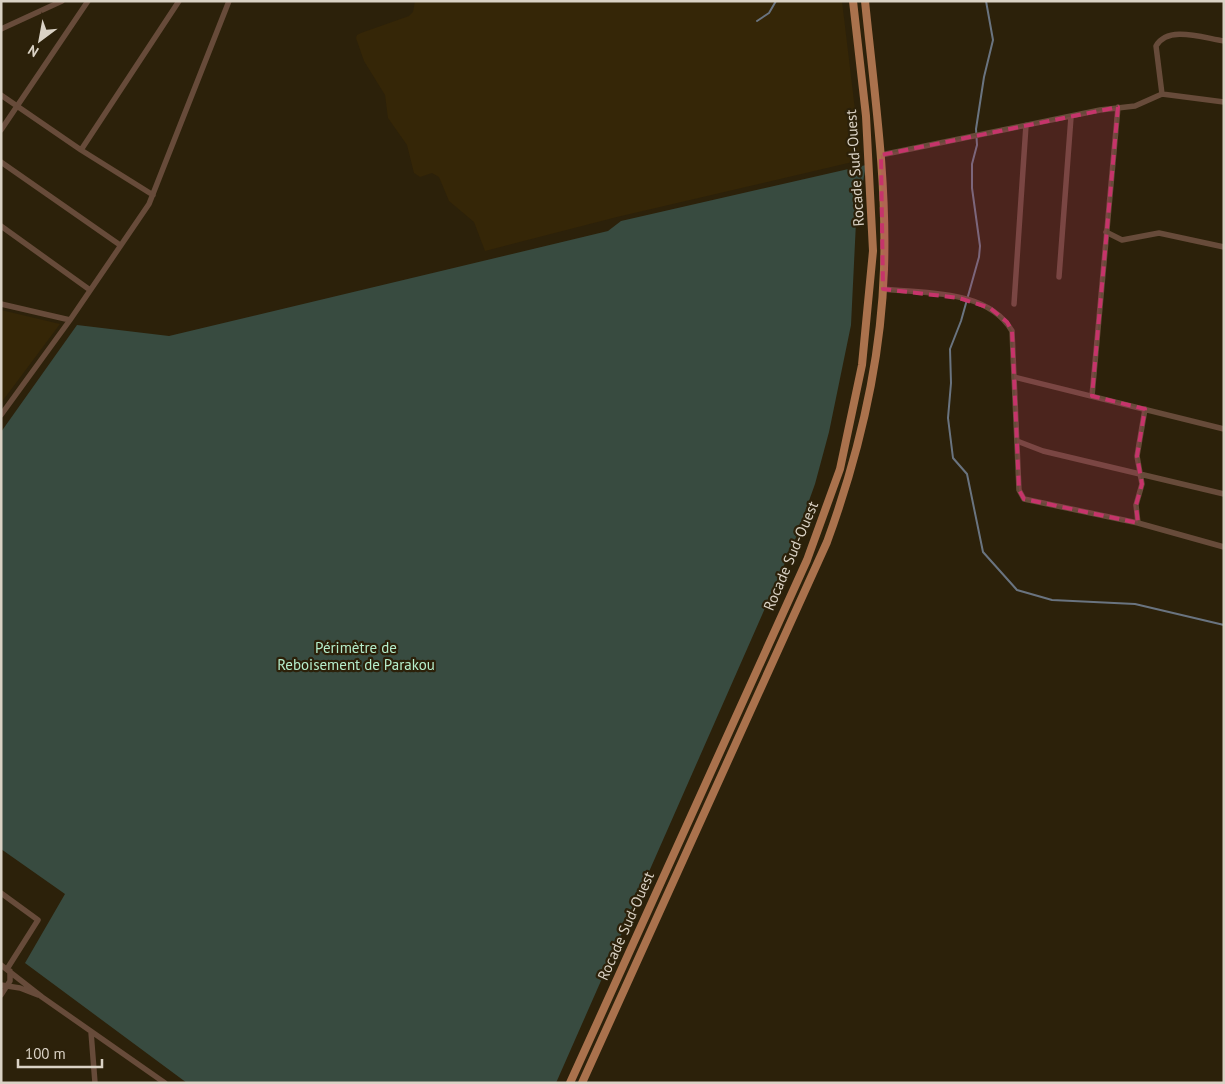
<svg xmlns="http://www.w3.org/2000/svg" width="1225" height="1084" viewBox="0 0 1225 1084" font-family="'PT Sans',sans-serif">
  <style>
    .built { fill: #352607 }
    .green { fill: #384b40 }
    .lines { fill: none; stroke-linecap: round; stroke-linejoin: round }
    .stream { stroke: #6a7480; stroke-width: 2 }
    .minor { stroke: #674b3a; stroke-width: 5.5 }
    .major { stroke: #aa724d; stroke-width: 8 }
    .marked { fill: #c6346b; fill-opacity: 0.2; stroke: #c6346b; stroke-width: 4; stroke-dasharray: 10 6; stroke-linejoin: round }
    .labels { text-anchor: middle; stroke-width: 4.5; stroke-linejoin: round; paint-order: stroke }
    .street-label { font-size: 15px; fill: #dad2c5; stroke: #2c210a }
    .park-label { font-size: 15px; fill: #b5edcb; stroke: #2c210a }
  </style>
  <rect width="100%" height="100%" fill="#2c210a"/>
  <path class="built" d="M415,1h427l19,159 -244,57 -132,34 -11,-29 -25,-21 -10,-24 -7,-4 -12,4 -6,-4 -7,-28 -19,-27 -3,-23 -21,-34 -8,-23 1,-3 4,-2 48,-17 4,-4z
    M1,310l59,14 -59,79z"/>
  <path class="green" d="M866,165l-10,57 -5,103 -22,107 -14,52 -20,56 -239,543h-369l-162,-120 40,-69 -64,-45v-417l76,-107 92,11 439,-105 13,-10z"/>
  <g class="lines">
    <path class="stream" d="M986,1l7,39 -9,37 -8,52 1,16 -5,19v24l8,58 -1,11 -18,64 -11,28 1,34 -3,35 5,40 14,16 16,78 34,38 35,10 83,4 89,21
      M757,21l12,-8 7,-12"/>
    <path class="minor" d="M1,29l61,-28
      M1162,94l-6,-48c12,-21 47,-8 68,-5
      M1,95l80,55 72,45
      M1,130l87,-129
      M81,150l98,-149
      M881,155l219,-45 35,-4 27,-12 62,8
      M1,162l119,83
      M1,226l89,64
      M1106,232l16,8 37,-7 65,14
      M1059,277l12,-160
      M883,289c43,5 104,0 129,42l7,159 5,9 114,24 86,24
      M1,304l69,16
      M1014,304l12,-179
      M1014,377l210,52
      M1092,396l26,-289
      M1,415l69,-95 79,-116 80,-203
      M1017,441l26,10 181,43
      M1138,523l-2,-18 6,-21 -5,-28 8,-47
      M1,893l37,27 -31,49
      M1,965l41,32 123,86
      M1,985l19,3 18,7
      M1,995l9,-14v-10
      M91,1032l4,51"/>
    <path class="major" d="M570,1083l237,-523 33,-91 22,-104 11,-114 -7,-135 -13,-115
      M582,1083l245,-541c32,-88 54,-179 57,-273 3,-90 -10,-179 -19,-268"/>
  </g>
  <path class="marked" d="M1118,107l-26,289 53,13 -8,47 5,28 -6,21 2,18 -114,-24 -5,-9 -7,-159 -5,-9 -17,-14 -31,-10 -76,-9 -2,-134z"/>
  <g class="labels">
    <g class="street-label">
      <text transform="translate(855 168) rotate(-94)" y="5">Rocade Sud-Ouest</text>
      <text transform="translate(791 556) rotate(-67)" y="5">Rocade Sud-Ouest</text>
      <text transform="translate(626 926) rotate(-66)" y="5">Rocade Sud-Ouest</text>
    </g>
    <g class="park-label">
      <text x="356" y="653">Périmètre de<tspan x="356" dy="17">Reboisement de Parakou</tspan></text>
    </g>
  </g>
  <rect width="1225" height="1084" fill="none" stroke="#dad2c5" stroke-width="5"/>
  <g transform="translate(40 40) rotate(212)" stroke="#2c210a" stroke-width="4" paint-order="stroke">
  <path d="M0-4L9 19L0 12L-9 19Z" fill="#dad2c5"/>
  <text y="-8" font-size="14" font-weight="bold" text-anchor="middle" fill="#dad2c5">N</text>
  </g>
  <path d="M18 1059v8h84v-8" fill="none" stroke="#dad2c5" stroke-width="2.5"/>
  <text x="25" y="1059" font-size="15" fill="#dad2c5" stroke="#2c210a" stroke-width="4" paint-order="stroke">100 m</text>
</svg>
